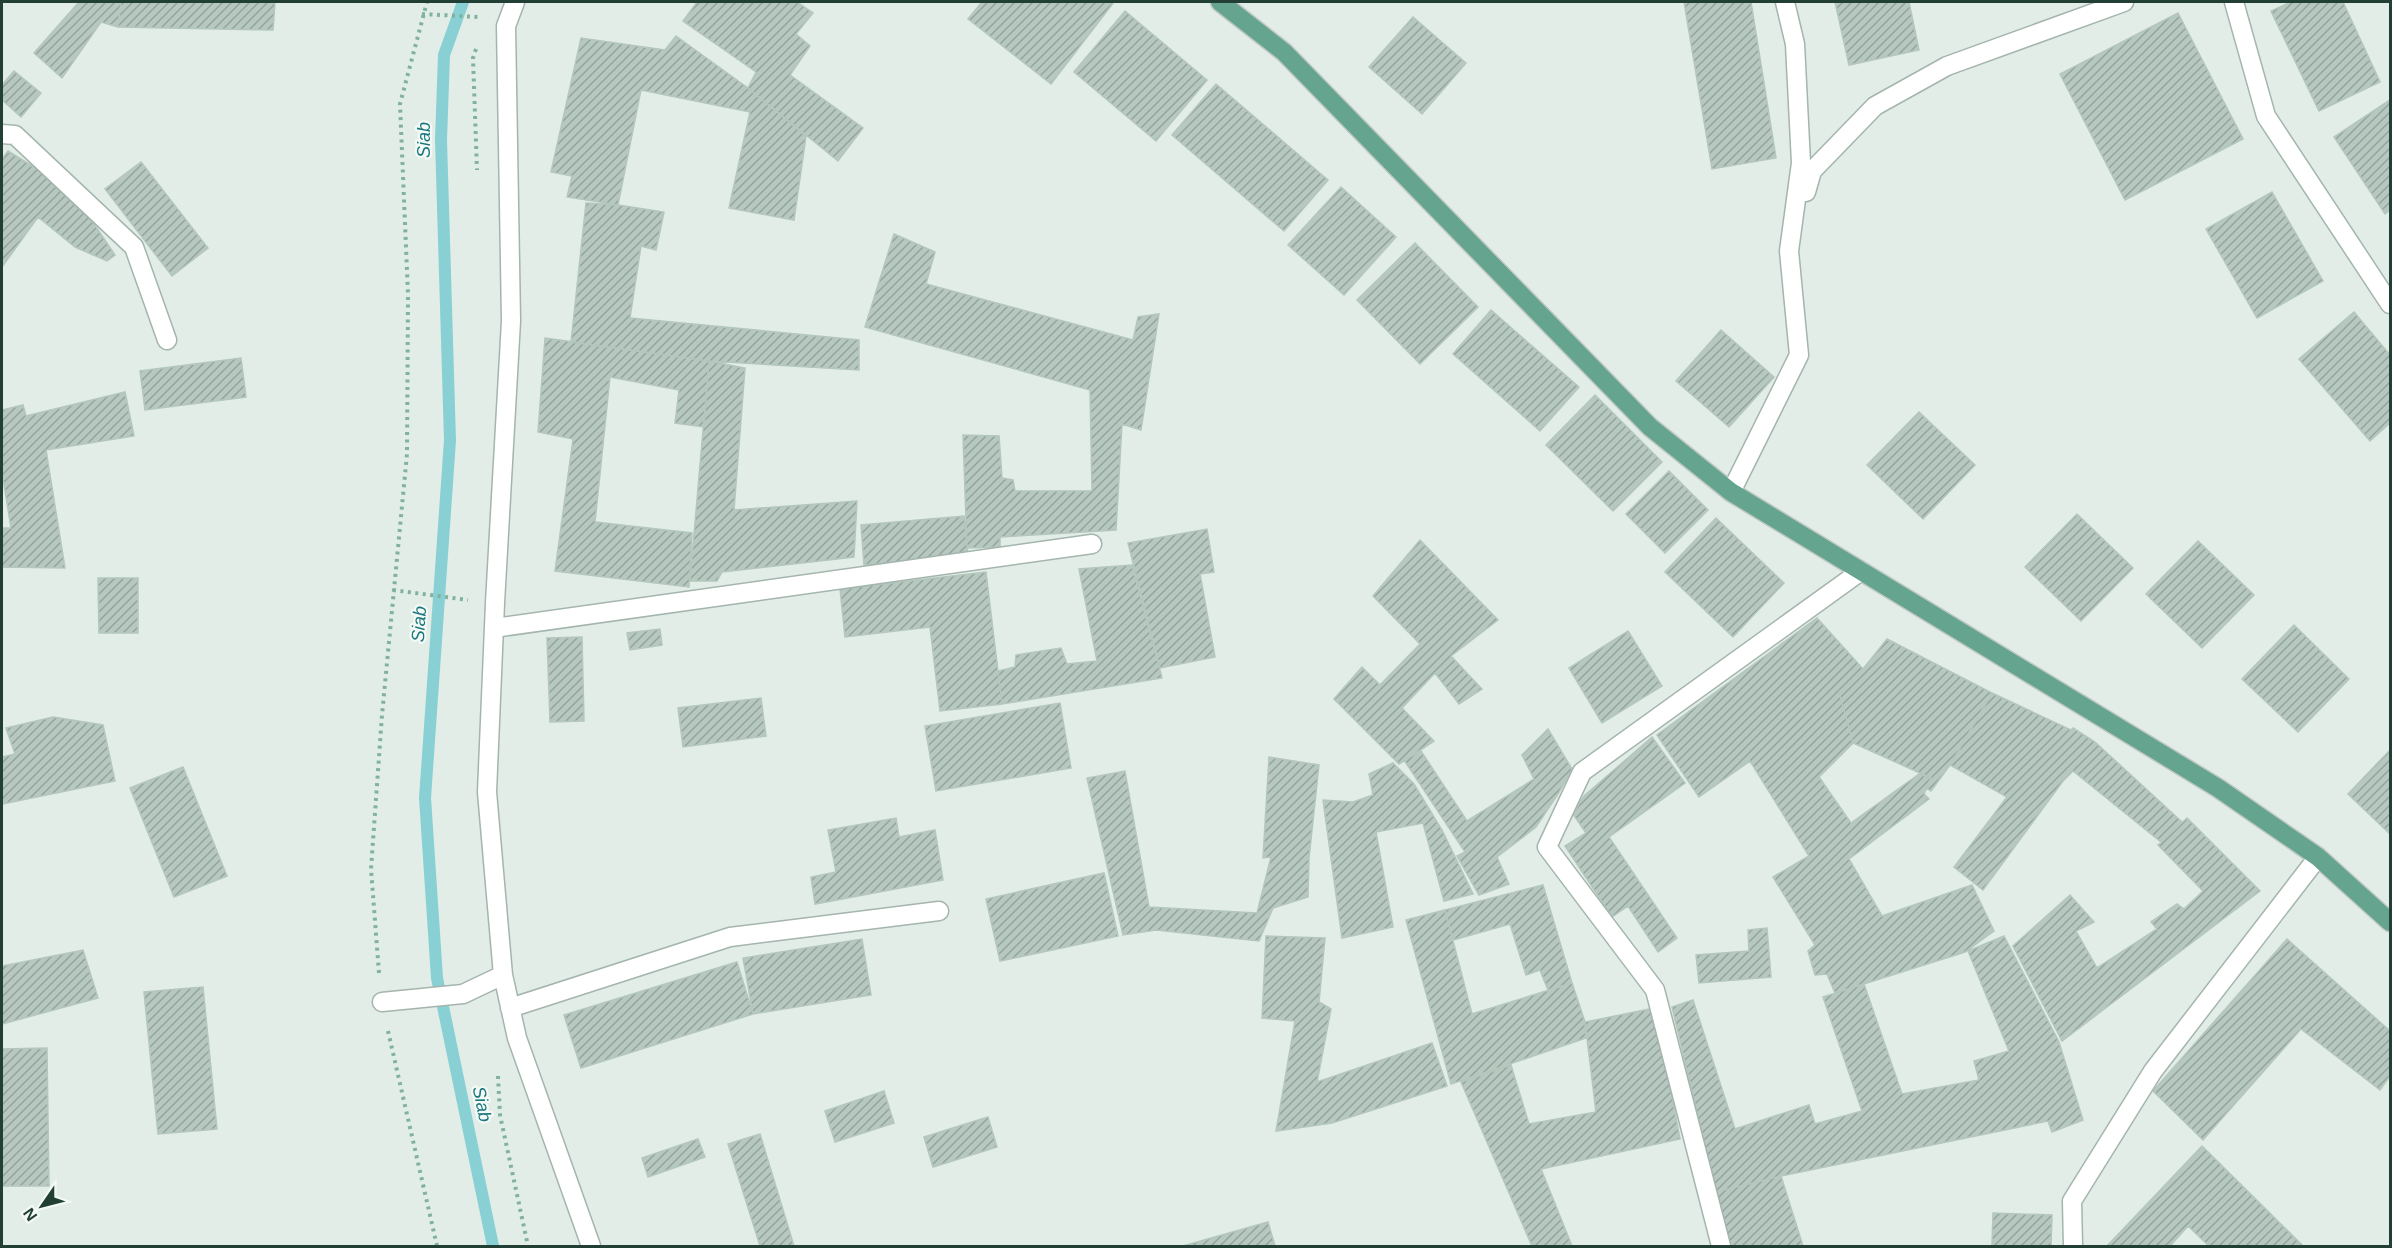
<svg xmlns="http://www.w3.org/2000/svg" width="2392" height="1248" viewBox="0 0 2392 1248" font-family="Helvetica,sans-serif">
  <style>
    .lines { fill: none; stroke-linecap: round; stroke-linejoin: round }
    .stream { stroke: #88d0d4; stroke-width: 12 }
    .building { fill: url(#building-hatch); stroke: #b4c7bd; stroke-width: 1.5 }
    .minor-casing { stroke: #a4b5ae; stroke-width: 21 }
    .major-casing { stroke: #c1c9c6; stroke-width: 21 }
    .path { stroke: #81b29e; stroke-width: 4; stroke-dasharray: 3 4.5; stroke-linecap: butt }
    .minor { stroke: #fff; stroke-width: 18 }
    .major { stroke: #65a48e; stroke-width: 18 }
    .labels { text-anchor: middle; stroke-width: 4.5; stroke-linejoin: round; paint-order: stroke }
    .water-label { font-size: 18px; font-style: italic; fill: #19767d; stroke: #f3f9f5 }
  </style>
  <defs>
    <pattern id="building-hatch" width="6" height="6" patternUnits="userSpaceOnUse" patternTransform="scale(1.5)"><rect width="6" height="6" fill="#b7c8c0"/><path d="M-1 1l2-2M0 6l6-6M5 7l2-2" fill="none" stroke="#94a49d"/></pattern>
  </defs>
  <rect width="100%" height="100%" fill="#e2ede7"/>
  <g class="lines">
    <path class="stream" d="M463,2l-19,53 -3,85 9,300 -25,358 12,180 56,268"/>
  </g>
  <path class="building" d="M79,2h42l-3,25 -17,-5 -39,56 -28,-25z
    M121,2h154l-2,28 -155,-3z
    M697,2h100l16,11 -17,21 14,12 -20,29 73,53 -25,33 -90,-73 8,-16 -73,-51z
    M982,2h132l-63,82 -83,-65z
    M1684,2h67l25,156 -64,11z
    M1835,2h74l10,48 -70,15z
    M2291,2h52l37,80 -61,29 -48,-100z
    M1125,11l82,69 -51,61 -82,-69z
    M2178,13l65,126 -118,61 -65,-126z
    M1413,17l53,46 -44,51 -53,-47z
    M676,36l72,52 58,48 -12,84 -65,-12 21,-96 -109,-22 -23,115 -51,-8 5,-21 -21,-4 30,-134 84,12z
    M14,71l27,22 -20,24 -19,-17v-15z
    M1216,84l112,96 -44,51 -112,-96z
    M2390,100v110l-5,4 -51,-77z
    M8,151l50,31 24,24 33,49 -8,6 -32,-14 -37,-30 -36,50v-108z
    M141,162l67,86 -36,28 -67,-87z
    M1341,187l55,50 -52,58 -56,-50z
    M2272,192l51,89 -66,37 -51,-89z
    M586,203l32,2 46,7 -8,38 -15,-4 -11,72 229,22v30l-150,-9 -138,-19z
    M894,234l41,18 -9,32 207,56 5,-23 21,-3 -18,116 -19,-6 -6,106 -116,7v10l-33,1 -4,-113 36,1 3,42 11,2 2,11h77l-2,-101 -225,-63z
    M1415,243l63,64 -58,57 -63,-64z
    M1491,310l88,77 -39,44 -87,-77z
    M2354,312l36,43v68l-20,18 -71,-82z
    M1721,330l53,47 -45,50 -53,-46z
    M545,338l164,23 -5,66 -29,-4 4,-33 -69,-13 -15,145 97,11 -3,54 -134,-16 18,-132 -35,-7z
    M241,358l5,39 -101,13 -5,-39z
    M709,361l36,7 -11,142 123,-9 -3,56 -132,15 -5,9h-27z
    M125,392l9,44 -88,14 19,118 -63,-1v-39h9l-9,-56v-62l21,-5 3,11z
    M1595,395l67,67 -49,49 -67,-66z
    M1919,412l56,53 -52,54 -56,-54z
    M1669,471l39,39 -43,43 -39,-39z
    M2077,514l56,54 -52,53 -56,-54z
    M964,516l4,40 -104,9 -3,-40z
    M1716,518l68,65 -51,54 -68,-65z
    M1207,529l7,43 -14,2 15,83 -55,11 -32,-125z
    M1420,540l78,80 -47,36 31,33 -23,15 -24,-31 -33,35 32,33 -35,23 -65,-65 28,-32 18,18 40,-41 -47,-48z
    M2198,541l56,54 -52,53 -56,-54z
    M1132,565l30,113 -160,26 -4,-33 17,-4 1,-12 45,-7 6,16 30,-3 -18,-92z
    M986,572l16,132 -62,7 -10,-84 -85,10 -5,-48z
    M98,578h40v55h-39z
    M1817,618l46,51 -24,23 14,51 -34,34 32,46 68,-49 12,4 -7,16 5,5 -80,60 33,57 90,-31 22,46 -29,21 -130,41 -8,-19 -12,1 -7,-24 7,-6 -42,-68 36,-21 -59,-95 -51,36 -42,-62z
    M2294,625l55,54 -51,53 -56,-53z
    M660,629l2,16 -32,5 -3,-17z
    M1628,631l34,55 -60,37 -33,-55z
    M582,637l2,84 -34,1 -3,-84z
    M1887,639l105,54 -42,72 -19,26 -5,-3 5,-10 -78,-35 -14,-51 24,-23z
    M1992,693l79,37 -64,67 -57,-32z
    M761,698l5,38 -83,11 -5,-39z
    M1060,703l11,65 -135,23 -11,-65z
    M53,717l50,8 12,56 -113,23v-47l13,-3 -9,-26z
    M2073,728l22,14 87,80 -21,20 -88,-71 -10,10 -80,109 -29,-23 53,-70z
    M1548,729l24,40 -14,25 -22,33 -39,30 12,27 -30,11 -22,-39 8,-4 -61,-92 17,-9 46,70 67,-42 -12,-24z
    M1652,737l33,46 -76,54 68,101 -19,14 -30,-46 -16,11 -47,-71 21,-13 -13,-19 11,-18z
    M2390,750v84l-42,-40z
    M1269,757l50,8 -10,93 -1,39 -35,11 -14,33 -103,-11 -33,5 -36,-157 38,-7 24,136 108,6 14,-56 -8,1z
    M1393,763l21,21 28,46 31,64 -29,7 -21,-78 -47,9 17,95 -51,11 -19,-138 30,2 20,-7 -4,-21z
    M183,767l44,109 -53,21 -44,-109z
    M896,818l3,19 36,-7 8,50 -128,24 -4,-27 25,-5 -8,-42z
    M2187,818l73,73 -198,150 -49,-95 57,-51 24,27 -18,9 21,37 60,-39 -6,-7 26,-18 7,5 19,-18 -45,-46z
    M1104,873l14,63 -118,25 -14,-62z
    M1543,885l29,98 -24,7 -8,-20 -14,5 -16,-51 -57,16 -8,-30z
    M1445,910l27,104 100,-31 13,39 1,16 -135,46 -45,-164z
    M1767,928l4,49 -72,6 -3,-28 53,-4 -1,-21z
    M1266,936l59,2 -6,64 12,7 -14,73 115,-39 15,43 -115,37 -56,8 19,-110 -33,-3z
    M2004,936l55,106 24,78 -31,12 -4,-11 -267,55 -65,16 -44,-185 21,-7 42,129 74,-24 6,19 47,-13 -39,-114 41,-13 38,110 77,-14 -5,-19 35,-10 -41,-100z
    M862,939l9,56 -118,19 -10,-56z
    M2287,939l103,92v45l-10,14 -79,-61 -98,111 -50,-49z
    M83,950l15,48 -96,26v-58z
    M737,962l16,52 -172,54 -17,-53z
    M203,987l14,142 -59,5 -14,-142z
    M1655,1008l25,131 -139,30 31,77h-40l-71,-164 50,-17 18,59 67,-12 -11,-90z
    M47,1048l2,138h-47v-137z
    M884,1091l10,32 -59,19 -10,-31z
    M988,1117l9,30 -64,20 -9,-30z
    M760,1134l34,112h-34l-32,-102z
    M698,1139l7,18 -57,20 -6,-19z
    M2202,1146l101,100h-94l-21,-20 -18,20h-63z
    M1781,1176l22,70h-72l-15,-54z
    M1993,1213l59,2 -1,31h-59z
    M1268,1222l7,24h-92z"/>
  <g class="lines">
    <g class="minor-casing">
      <path id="minor" d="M515,2l-9,24 5,295 -16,282 -8,189 16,183 14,63 74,208
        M2234,2l32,114 124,188
        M2,134l13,1 119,112 33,93
        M1806,192l6,-21 63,-65 72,-40 177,-64
        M1731,492l68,-137 -10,-104 12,-88 -6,-119 -10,-42
        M494,628l598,-84
        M382,1002l81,-8 40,-19
        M510,1008l220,-71 209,-26
        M1721,1246l-66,-256 -108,-143 35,-75 279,-201
        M2073,1246l-1,-45 81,-130 165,-214"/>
    </g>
    <g class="major-casing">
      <path id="major" d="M1220,2l64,50 366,375 81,65 487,296 100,69 72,65"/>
    </g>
    <path class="path" d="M422,14l56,3
      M476,49l-3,9 4,112
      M393,590l75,10
      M379,973l-8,-104 11,-154 25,-261 1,-159 -8,-191 27,-102
      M388,1031l49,215
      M498,1076l2,39 28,131"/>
    <use href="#minor" class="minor"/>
    <use href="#major" class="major"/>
  </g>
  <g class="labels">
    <g class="water-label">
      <text transform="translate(424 140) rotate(-90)" y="6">Siab</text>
      <text transform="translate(419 624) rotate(-86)" y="6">Siab</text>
      <text transform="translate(482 1104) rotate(78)" y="6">Siab</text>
    </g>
  </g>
  <rect width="2392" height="1248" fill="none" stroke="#213f34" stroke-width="6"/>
  <g transform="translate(42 1206) rotate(235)" stroke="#f3f9f5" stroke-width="4.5" paint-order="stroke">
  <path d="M0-4.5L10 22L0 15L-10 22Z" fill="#213f34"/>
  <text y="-9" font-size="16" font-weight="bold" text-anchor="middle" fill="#213f34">N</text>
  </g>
</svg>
